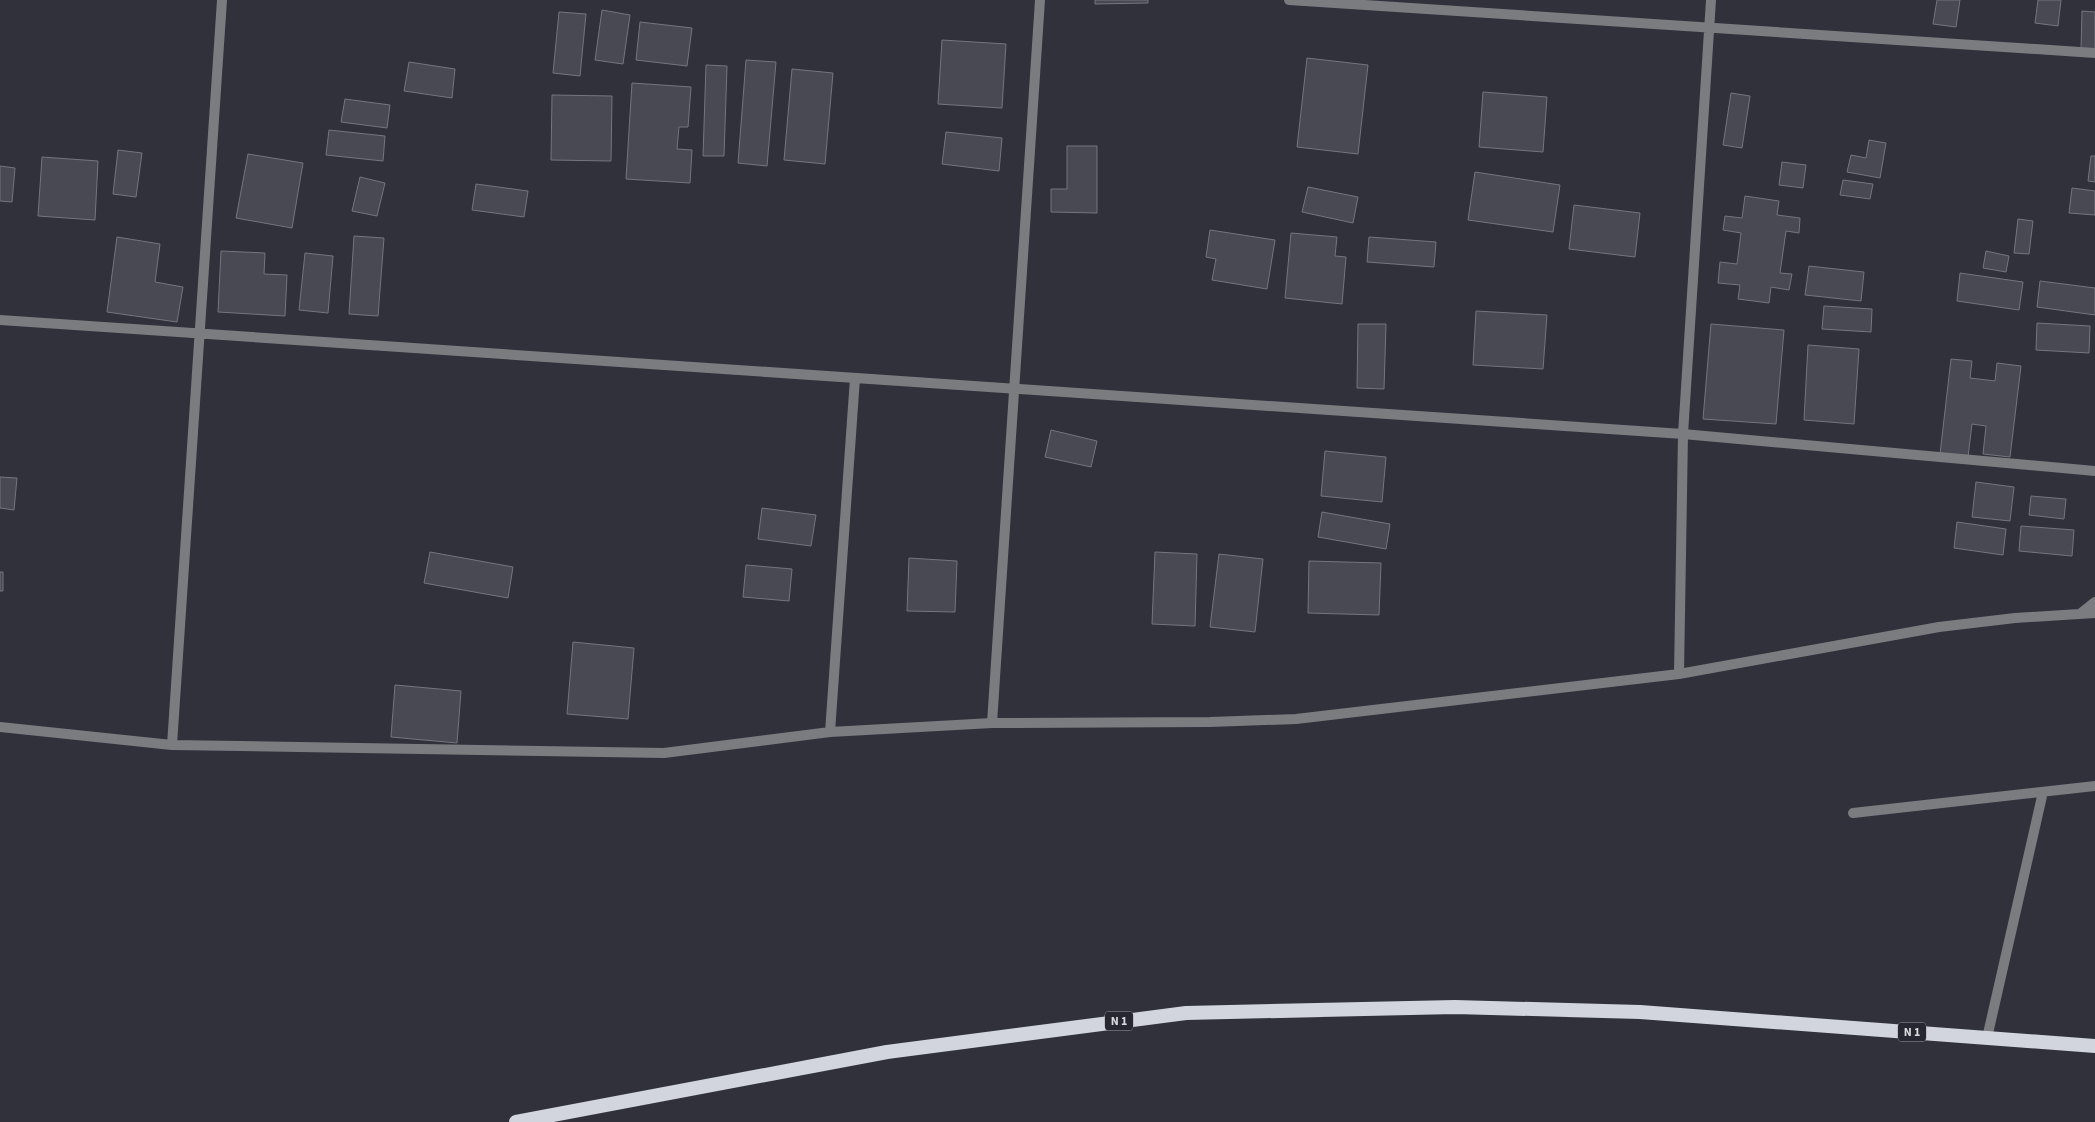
<svg xmlns="http://www.w3.org/2000/svg" width="2095" height="1122" viewBox="0 0 2095 1122" font-family="'Source Sans 3',sans-serif">
  <style>
    .building { fill: #484953; stroke: #74757f }
    .lines { fill: none; stroke-linecap: round; stroke-linejoin: round }
    .service { stroke: #7b7c80; stroke-width: 10 }
    .minor { stroke: #7b7c80; stroke-width: 10 }
    .trunk { stroke: #d2d4de; stroke-width: 14 }
    .labels { text-anchor: middle; stroke-width: 4.5; stroke-linejoin: round; paint-order: stroke }
    .shield { fill: #262730; stroke: #a3a4ab; stroke-width: 1 }
    .shield-label { font-size: 12px; font-weight: bold; fill: #d9dae0 }
  </style>
  <rect width="100%" height="100%" fill="#30313a"/>
  <path class="building" d="M1095,0h53v3l-53,1z
    M1937,0h23l-4,27 -23,-3z
    M2038,0h23l-3,26 -23,-3z
    M602,10l28,5 -7,49 -28,-4z
    M2082,11l13,1v38h-14z
    M559,12l27,2 -6,62 -27,-3z
    M640,22l52,6 -5,38 -51,-6z
    M942,40l64,4 -4,64 -64,-4z
    M1307,58l61,7 -10,89 -61,-7z
    M746,60l30,2 -9,104 -29,-3z
    M409,62l46,7 -3,29 -48,-7z
    M706,65l21,1 -3,90h-21z
    M792,69l41,4 -8,91 -41,-4z
    M632,83l59,4 -3,40h-9l-2,22 15,1 -2,33 -64,-4z
    M1483,92l64,5 -4,55 -64,-5z
    M1731,93l19,3 -8,52 -19,-3z
    M552,95l60,1 -1,65 -60,-1z
    M345,99l45,6 -3,23 -46,-6z
    M329,130l56,6 -2,25 -57,-6z
    M946,132l56,6 -3,33 -57,-7z
    M1869,140l17,3 -6,35 -33,-6 4,-17 15,3z
    M1067,146h30v67l-46,-1v-23h16z
    M118,150l24,3 -6,44 -23,-3z
    M248,154l55,9 -11,65 -56,-10z
    M2091,156h4v26l-7,-1z
    M42,157l56,4 -3,59 -57,-4z
    M1782,162l24,3 -3,23 -24,-3z
    M0,166l15,2 -3,34 -12,-1z
    M1475,172l85,13 -7,47 -85,-12z
    M360,177l25,6 -8,33 -25,-5z
    M1843,180l30,4 -3,15 -30,-4z
    M476,184l52,7 -4,26 -52,-7z
    M1308,187l50,10 -5,26 -51,-11z
    M2072,188l23,3v24l-26,-2z
    M1745,196l34,5 -2,14 23,3 -1,15 -13,-2 -6,42 12,1 -3,16 -18,-3 -2,16 -31,-4 2,-14 -22,-2 2,-21 17,2 4,-31 -18,-3 2,-14 17,2z
    M1574,205l66,8 -5,44 -66,-8z
    M2018,219l15,2 -4,33 -15,-1z
    M1210,230l65,10 -8,49 -55,-9 4,-21 -10,-2z
    M1291,233l46,4 -2,19 11,1 -4,47 -57,-6z
    M354,236l30,2 -6,78 -29,-2z
    M117,237l43,7 -5,38 28,5 -6,35 -70,-10z
    M1369,237l67,5 -2,25 -67,-5z
    M221,251l44,2 -1,21 23,1 -2,41 -67,-4z
    M1986,251l23,5 -3,16 -23,-4z
    M305,253l28,3 -5,57 -29,-3z
    M1809,266l55,6 -3,29 -56,-6z
    M1960,273l63,9 -4,28 -62,-9z
    M2040,281l55,7v27l-58,-8z
    M1824,306l48,3 -1,23 -49,-3z
    M1476,311l71,4 -4,54 -70,-4z
    M2037,323l53,3 -1,27 -53,-3z
    M1358,324h28l-2,65 -27,-1z
    M1711,324l73,6 -8,94 -73,-5z
    M1808,345l51,4 -5,75 -50,-4z
    M1951,359l21,2 -2,17 25,3 2,-18 24,3 -11,91 -27,-3 3,-28 -14,-2 -4,33 -28,-3z
    M1051,430l46,11 -6,26 -46,-10z
    M1325,451l61,6 -4,45 -61,-6z
    M0,477l17,1 -3,32 -14,-2z
    M1976,482l38,5 -4,34 -38,-4z
    M2031,496l35,3 -2,20 -35,-4z
    M762,508l54,7 -5,31 -53,-7z
    M1322,512l68,12 -4,25 -68,-12z
    M1957,522l49,7 -3,26 -49,-7z
    M2021,526l53,4 -2,26 -53,-5z
    M430,552l83,15 -5,31 -84,-15z
    M1155,552l42,2 -2,72 -43,-2z
    M1219,554l44,5 -8,73 -45,-5z
    M909,558l48,3 -2,51 -48,-1z
    M1309,561l72,2 -2,52 -71,-2z
    M746,565l46,4 -3,32 -46,-4z
    M0,572h3v19h-3z
    M573,642l61,6 -6,71 -61,-5z
    M395,685l66,6 -4,52 -66,-6z"/>
  <g class="lines">
    <path class="service" d="M1853,813l242,-27
      M1987,1038l56,-246"/>
    <path class="minor" d="M1289,0l806,53
      M0,320l1683,114 412,37
      M2080,614l15,-12
      M1679,674l4,-240 28,-434
      M992,723l48,-723
      M0,727l172,18 492,8 166,-21 162,-9 218,-1 86,-3 383,-45 260,-47 76,-9 80,-5
      M830,732l25,-354
      M172,745l50,-745"/>
    <path class="trunk" d="M516,1122l371,-70 299,-39 269,-6 185,5 455,34"/>
  </g>
  <g class="labels">
    <g class="shield">
      <rect x="1105" y="1011.5" width="28" height="19" rx="4"/>
      <rect x="1898" y="1022.5" width="28" height="19" rx="4"/>
    </g>
    <g class="shield-label">
      <text x="1119" y="1025">N 1</text>
      <text x="1912" y="1036">N 1</text>
    </g>
  </g>
</svg>
